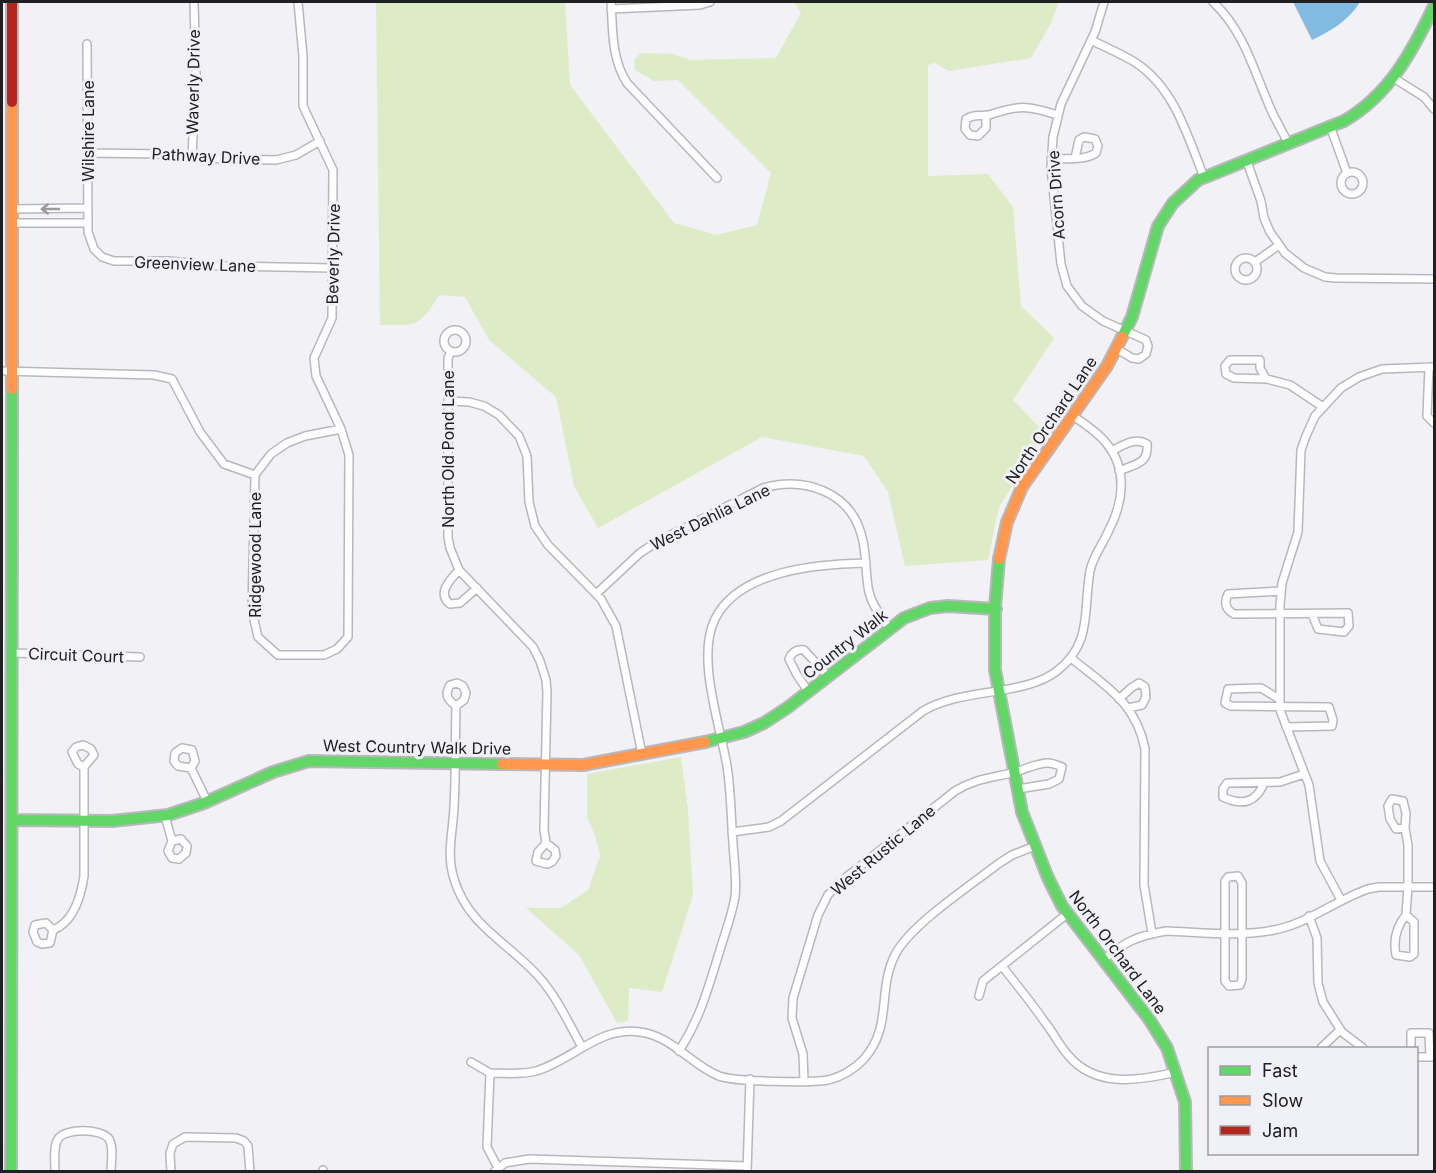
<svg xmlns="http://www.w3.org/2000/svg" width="1436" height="1173" viewBox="0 0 1436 1173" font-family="Inter,sans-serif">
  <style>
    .green { fill: #ddecc6 }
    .water { fill: #82bbe1 }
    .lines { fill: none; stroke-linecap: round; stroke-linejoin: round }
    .street-casing { stroke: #b8b8bc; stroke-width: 10 }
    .fast-casing { stroke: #b8b8bc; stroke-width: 14 }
    .slow-casing { stroke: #b8b8bc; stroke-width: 14 }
    .jam-casing { stroke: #b8b8bc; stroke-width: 14 }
    .street { stroke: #fdfdfe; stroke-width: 7 }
    .fast { stroke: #63d668; stroke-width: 10 }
    .slow { stroke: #ff974d; stroke-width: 10 }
    .jam { stroke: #b3261e; stroke-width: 10 }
    .oneway { stroke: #9a9a9b }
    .labels { text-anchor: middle; stroke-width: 6; stroke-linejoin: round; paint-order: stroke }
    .street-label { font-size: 16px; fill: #202023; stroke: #f0f0f7 }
  </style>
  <rect width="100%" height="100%" fill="#f1f1f6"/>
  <path class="green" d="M376,2h189l5,83 104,138 43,12 40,-10 14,-52 -93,-93 -24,1 -19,-11 -1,-10 7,-7 32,1 18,6 85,-2 25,-45 -7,-11h265l-8,21 -20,35 -82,13 -14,-8 -7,2v111l60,-2 25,33 8,99 33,32 -41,62 32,33 -46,74 -11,53 -83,6 -17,-74 -24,-36 -102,-19 -164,91 -24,-42 -18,-89 -67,-57 -24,-43 -26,-2c-20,33 -22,30 -59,30z
    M681,757l7,53 5,85 -31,97 -33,-4 -1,33 -11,2 -38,-68 -53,-47h35l27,-18 12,-34 -5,-21 -8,-18v-43z"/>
  <path class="water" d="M1293,2h67c-11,18 -29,29 -48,38z"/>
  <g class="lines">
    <g class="street-casing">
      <path id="street" d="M298,2l5,54v50l30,64 -1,148 -18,40 2,18 25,53 8,26 -1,182 -11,12 -13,6h-46l-20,-18 -6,-26 3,-136 16,-21 16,-11 18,-7 36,-7
        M611,2c2,28 0,56 16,81l90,95
        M1104,2l-9,30 -34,72 -8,33 -2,31 10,96 6,22 15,20 21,15 43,19 2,6 -2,8 -7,5 -7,-1 -15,-9
        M1213,2c30,28 40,66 56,103 5,13 13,25 19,38
        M611,9l89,-4 10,-3
        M1091,40c14,7 28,13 42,21 41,25 54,74 71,116
        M87,44l1,188 6,17 8,8 12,4h55l50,5 114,2
        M1392,77l32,20 10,12
        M986,115v13l-8,8 -8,-1 -5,-6 1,-10c10,-6 13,-2 23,-4 30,-10 37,-10 68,0
        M1330,126l17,47
        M88,153l77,1 57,5 54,1 20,-5 24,-14
        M192,156l4,-81 -2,-73
        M1051,159c14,-1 33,2 45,-6l2,-7 -3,-7 -11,-2 -5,3 -4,18
        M1246,159l15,42 3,17 6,14 15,21 19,15 21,9 11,1 98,1
        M1341 183a11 11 0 1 1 22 0a11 11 0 1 1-22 0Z
        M12,209l76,-1
        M12,223h76
        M1235 269a11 11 0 1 1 22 0a11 11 0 1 1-22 0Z
        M1255,262l24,-17
        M444 341a11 11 0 1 1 22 0a11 11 0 1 1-22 0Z
        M451,352l-3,6v179l2,11 9,22 74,77 7,14 6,19 1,12 -3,138 2,13
        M1429,367l-2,49 7,7
        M2,371l152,4 18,4 28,53 24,32 31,11
        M1266,379l-32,-1 -8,-4 -1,-8 5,-6h30v8l6,11h1l23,6 33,22
        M448,401l21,1 15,4 15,9 20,21 8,20 2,46 6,24 13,19 53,54 15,27 26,128
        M1112,451c11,-6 23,-14 35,-7 2,20 -12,20 -28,27
        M459,570c-8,9 -23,23 -9,34l10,-1 17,-15
        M1281,591l-53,3c-4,8 -3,15 6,20l114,-1 1,13 -5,6 -26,-3 -6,-15
        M596,594l44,-41 15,-10 108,-55c42,-12 88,4 99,49 5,18 3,38 7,55 3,14 13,25 20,36
        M12,653l128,4
        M1071,658c34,28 65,44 74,91l-1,136 8,48
        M457,683l6,3 3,7 -2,7 -8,6c-8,-6 -12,-11 -6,-21z
        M808,691l-11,-16 -8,-16c3,-7 8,-10 15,-9l24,26
        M1119,699l12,-11 8,-5 6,4 1,10 -4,8 -14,3
        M1279,699l-18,-11 -33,1 -3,14 6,3 98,1 4,13 -1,6 -46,1
        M456,706c-1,34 0,67 -2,101 -1,25 -8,47 0,72 14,47 55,64 85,98 18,20 30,47 43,70
        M83,745l8,4 3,6 -10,12 -6,-3 -6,-12 4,-5z
        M182,748l10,2 3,11 -4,7 -13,-2 -4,-5 1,-8z
        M191,768l16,33
        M1264,783c-8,20 -22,23 -41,14v-8l4,-6 53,-1 24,-8
        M165,816l7,25
        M1405,828l-9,1 -6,-10 -2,-13 4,-7 11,2 3,12 -1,15 3,17v41l-2,29
        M732,832l37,-5 12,-6 142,-110c40,-24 100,-14 134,-40 36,-28 26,-61 33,-100 3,-15 13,-27 19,-41 14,-27 19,-60 -2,-86 -9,-12 -23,-20 -35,-29
        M181,839l6,7 -1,7 -7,6 -7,-1 -4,-7 4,-10z
        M546,843l9,7 1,6 -4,6 -5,2 -11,-3 2,-9z
        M1238,876l4,7v96l-2,6 -11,1 -4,-5v-100l3,-4z
        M1341,900l-21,-39 -11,-76 -29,-75v-105l2,-22 16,-51 3,-82 5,-14 9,-20 26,-28 18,-11 23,-8 52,-2
        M1406,915l8,7v32l-4,3 -14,-2c-3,-15 0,-28 10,-40z
        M1309,916l8,22 1,45 5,19 19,30 21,16
        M46,923l7,7 -3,13 -8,1 -5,-2 -4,-10 2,-7z
        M53,930c21,-8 28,-34 31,-54v-109
        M1103,960c23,-19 34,-24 63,-29 33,1 76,6 108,-1 33,-6 62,-30 94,-41l11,-2h55
        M1002,966c14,18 29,36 42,55 9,11 15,24 24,34 27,33 71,26 108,17
        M979,996l4,-15 84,-67
        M1321,1048l19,-18
        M1411,1048v-15h18l1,24
        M679,1051c22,-34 29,-63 41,-101 5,-17 12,-35 15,-53 2,-17 -1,-36 -2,-54 -2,-25 -2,-52 -6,-77 -7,-41 -31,-109 -12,-147 24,-49 103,-55 151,-56
        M1416,1057h18
        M471,1062l19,11
        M490,1073c15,0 31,2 46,-2 37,-11 63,-45 104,-39 32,4 51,33 79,44 16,6 92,7 109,4 13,-3 26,-11 35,-20 31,-34 13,-70 33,-107 17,-30 74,-67 102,-89l14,-9 23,-9
        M490,1073l-3,74 11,21
        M804,1081l-1,-27 -11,-36 1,-20 25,-83 10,-20 11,-12 116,-92c21,-13 38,-13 60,-19 11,-3 22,-9 33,-9 5,0 9,2 14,4l-3,12 -10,5 -31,5
        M55,1172c0,-10 -2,-25 3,-33 7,-11 43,-11 51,0 5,8 2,23 2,33
        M171,1172l-1,-19 3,-9 12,-7 51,1 8,3 4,5 2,26
        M323,1172v-2
        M494,1172l11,-9 24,-4 218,7
        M747,1172l3,-93"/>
    </g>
    <g class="fast-casing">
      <path id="fast" d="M1122,337l10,-20 26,-91 15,-23 25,-23 146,-59c45,-26 68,-69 90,-115
        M999,559l-4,48v63l27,142 26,66 14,28 87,113 18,29 18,54 1,70
        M705,742l39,-10 20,-9 23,-15 117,-90 26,-10 18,-2 48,3
        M13,820l99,1 56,-6 36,-12 69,-31 36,-11 193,3
        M11,1172l1,-783"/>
    </g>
    <g class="slow-casing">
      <path id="slow" d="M12,389v-287
        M999,559l8,-37 15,-35 85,-121 15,-29
        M502,764l81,1 122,-23"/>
    </g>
    <g class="jam-casing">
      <path id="jam" d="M12,102v-100"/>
    </g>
    <use href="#street" class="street"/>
    <use href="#fast" class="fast"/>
    <use href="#slow" class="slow"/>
    <use href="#jam" class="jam"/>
  </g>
  <defs><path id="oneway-shaft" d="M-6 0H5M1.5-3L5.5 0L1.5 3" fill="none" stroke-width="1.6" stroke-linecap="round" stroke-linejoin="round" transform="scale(1.5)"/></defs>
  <use class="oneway" href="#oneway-shaft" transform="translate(50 209) rotate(180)"/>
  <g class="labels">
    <g class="street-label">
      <text transform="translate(193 82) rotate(-89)" y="6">Waverly Drive</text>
      <text transform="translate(88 131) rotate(-90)" y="6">Wilshire Lane</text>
      <text transform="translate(206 156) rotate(3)" y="6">Pathway Drive</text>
      <text transform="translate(1056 195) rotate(-94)" y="6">Acorn Drive</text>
      <text transform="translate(333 254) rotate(-89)" y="6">Beverly Drive</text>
      <text transform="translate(195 264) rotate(2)" y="6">Greenview Lane</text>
      <text transform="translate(1051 420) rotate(-56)" y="6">North Orchard Lane</text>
      <text transform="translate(448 449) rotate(-90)" y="6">North Old Pond Lane</text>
      <text transform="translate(710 517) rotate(-26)" y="6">West Dahlia Lane</text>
      <text transform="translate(255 555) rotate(-90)" y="6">Ridgewood Lane</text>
      <text transform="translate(845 644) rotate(-38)" y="6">Country Walk</text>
      <text transform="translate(76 655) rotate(2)" y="6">Circuit Court</text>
      <text transform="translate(417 747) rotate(1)" y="6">West Country Walk Drive</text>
      <text transform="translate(883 850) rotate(-40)" y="6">West Rustic Lane</text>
      <text transform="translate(1118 952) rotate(53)" y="6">North Orchard Lane</text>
    </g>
  </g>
  <rect width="1436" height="1173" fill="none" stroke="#202023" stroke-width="6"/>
  <rect x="1208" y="1047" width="210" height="108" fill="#f0f0f7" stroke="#9d9da2" stroke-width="1.5"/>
  <rect x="1220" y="1066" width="30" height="9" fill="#63d668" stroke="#9d9da2" stroke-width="1.5"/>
  <text x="1262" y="1077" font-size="18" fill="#202023">Fast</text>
  <rect x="1220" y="1096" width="30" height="9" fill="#ff974d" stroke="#9d9da2" stroke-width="1.5"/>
  <text x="1262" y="1107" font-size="18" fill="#202023">Slow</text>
  <rect x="1220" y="1126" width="30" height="9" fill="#b3261e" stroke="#9d9da2" stroke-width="1.5"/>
  <text x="1262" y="1137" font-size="18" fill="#202023">Jam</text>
</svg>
